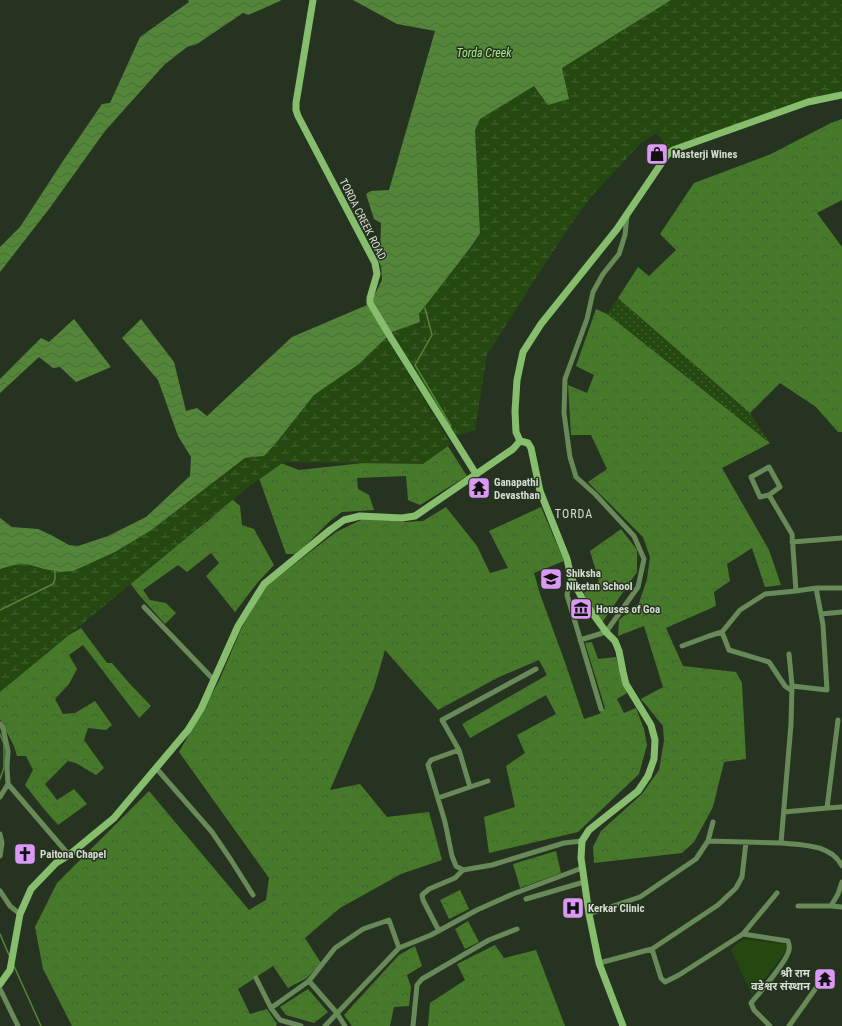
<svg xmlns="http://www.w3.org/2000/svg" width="842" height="1026" viewBox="0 0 842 1026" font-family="'Roboto Condensed','Noto Sans Devanagari',sans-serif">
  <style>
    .grass { fill: url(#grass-dots) }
    .forest { fill: url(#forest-crowns) }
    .wetland { fill: url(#wetland-marsh) }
    .park { fill: #24480f }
    .water { fill: url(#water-waves) }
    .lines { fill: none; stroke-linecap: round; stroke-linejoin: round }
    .stream { stroke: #538639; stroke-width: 1.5 }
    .street { stroke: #688a58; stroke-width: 5 }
    .secondary { stroke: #87be6d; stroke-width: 7 }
    .labels { text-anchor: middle; stroke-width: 3; stroke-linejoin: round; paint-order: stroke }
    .poi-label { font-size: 11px; font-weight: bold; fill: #d5ddd2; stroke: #273321; text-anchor: start }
    .street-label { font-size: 11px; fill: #d5ddd2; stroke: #273321 }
    .water-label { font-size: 12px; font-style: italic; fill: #a4ea82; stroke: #273321 }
    .neighbourhood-label { font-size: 12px; letter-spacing: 1px; fill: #d5ddd2; stroke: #273321 }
  </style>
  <defs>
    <pattern id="grass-dots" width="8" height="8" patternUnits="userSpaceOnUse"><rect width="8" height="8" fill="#24480f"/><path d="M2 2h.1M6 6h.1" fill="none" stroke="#436231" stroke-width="1.8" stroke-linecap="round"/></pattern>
    <pattern id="forest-crowns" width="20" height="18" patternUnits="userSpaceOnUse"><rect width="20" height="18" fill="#47792b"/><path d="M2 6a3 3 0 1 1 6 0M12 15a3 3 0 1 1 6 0" fill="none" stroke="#446034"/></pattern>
    <pattern id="wetland-marsh" width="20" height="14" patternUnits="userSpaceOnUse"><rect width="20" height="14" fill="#24480f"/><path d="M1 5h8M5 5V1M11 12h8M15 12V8" fill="none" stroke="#436231"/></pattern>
    <pattern id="water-waves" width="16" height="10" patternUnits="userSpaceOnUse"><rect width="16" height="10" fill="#538639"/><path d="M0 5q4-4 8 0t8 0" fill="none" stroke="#4b6b3b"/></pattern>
  </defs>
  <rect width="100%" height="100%" fill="#273321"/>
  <path class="grass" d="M618,298l132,115 20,30 -163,-129z"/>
  <path class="forest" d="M842,119v81l-25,13 25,34v185h-4l-22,-25 -36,-24 -30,30 -132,-115 20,-31 11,9 27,-26 -16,-16 34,-51 77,-29 60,-31z
    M596,309l11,5 163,129 -48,25 47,82 12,35 -16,2 -13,-39 -25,16 3,17 -16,11 2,14 -50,22 17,38 53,6 6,11 4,76 -22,3 -11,45 -19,35 -12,11 -88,10 -1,-16 8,-16 41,-37 17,-24 5,-29 -1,-15 -22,-27 22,-12 -19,-61 -26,10 1,-16 20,-17 8,-24 3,-22 -7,-20 -55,-55 19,-13 -16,-34h-20l-3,-50 19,8 7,-18 -18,-9z
    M442,437l25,39 -47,29 -12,-5 -2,-24 -49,2 1,11 11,6 5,15 -32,2 -12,9 -33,33h-11l-27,-76 19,-16 21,8 110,-12z
    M232,499l8,7 2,19 12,4 20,36 -16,17 -23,30 -29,-36 13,-13 -8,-10 -24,19 -9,-7 -35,25 7,10 16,3 10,10 -11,11 -26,-29 -9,-12 27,-25 51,-37z
    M446,507l31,39 13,27 18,-5 -19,-37 52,-24 23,54 -30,12 6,21 26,71 18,54 15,-5 6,-6 -20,-65 7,-1 6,17 18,-2 5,21 6,15 -10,6 7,14 12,-5 8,21 3,16 -8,29 -61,58 -89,21 -5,-36 31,-10 -9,-41 19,-13 -8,-18 39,-21 -10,-19 -76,43 -8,-14 85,-49 -8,-15 -40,17 -61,33 -53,-60 -11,38 -44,102 30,-6 27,33 42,-5 13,48 -41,14 -61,34 -35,30 16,25 -14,15 -19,10 -15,-22 -35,23 12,25 17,-5 10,15 -1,2h-204l-29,-57 -8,-42 22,-44 92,-92 100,119 17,-10 3,-22 -90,-126 40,-71 22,-52 24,-42 71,-55 27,-13 43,3 17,-1z
    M621,529l16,21v22l-36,52 -15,-25 -2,-6 15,-12 -9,-30z
    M81,628l26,35h5l17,20 22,23 -12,12 -56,-73 -14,10 8,14 -8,15 -14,15 8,15 12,-1 20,-12 17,24 -6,5 -18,-2 -4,12 20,28 -8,7 -20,-12 -8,-2 -23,23 12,16 17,-11 13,15 -29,21 -14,-16 -19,-24 8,-15 -7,-14h-9l-3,-10 -14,-27v-38l43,-31z
    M556,851l5,22 -41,15 -7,-24z
    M460,890l9,19 -20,10 -9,-19z
    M468,921l11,21 -14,7 -10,-20z
    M495,945l9,13 32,-8 29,76h-137l2,-23 35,-23 -8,-16z
    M415,946l7,20 -15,9 4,12 -2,19 -15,1 -4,19h-38l-8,-11 55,-60z
    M308,989l20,23 -14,11 -28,-8 -6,-8z"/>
  <path class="wetland" d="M671,0h171v88l-1,3 -172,57 -13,-15 -16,11 -50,54 -21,29 -41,63 -41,65 -12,75 -19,6 -64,-104 28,-10 -1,-8 51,-66 10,-15 -5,-103 5,-11 54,-33 35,13 -7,-31z
    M386,337l65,107 -28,20 -139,-2 -37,26 -247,204v-123l14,-4 13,-1 17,5 16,3 13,-1 42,-19 35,-21 96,-73 18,-2 12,-13 38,-48 45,-31z"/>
  <path class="park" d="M743,939l43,5 1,6 -35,45 -21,-45z"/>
  <path class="water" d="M188,0h93l-1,1 -32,14 -5,-2 -46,31 -10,3 -23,18 -59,66 -56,78 -49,63v-25l20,-20 43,-66 39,-57 8,-1 30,-66 49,-35z
    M353,0h318l-109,68 7,31 -21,6 -14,-19 -54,33 -5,11 5,103 -10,15 -51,66 1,8 -28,10 -33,32 -45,31 -38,48 -12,13 -19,2 -95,73 -35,21 -42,19 -13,1 -16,-3 -17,-5 -13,1 -14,4v-51l12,9 26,2 13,6 18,10 9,1 30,-10 38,-19 44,-41 1,-19 -13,-21 -20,-56 -36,-42 19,-19 33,43 12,49 11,-3 10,8 85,-79 75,-32 8,11 -2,-18 9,-18 -1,-14 -4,-8 3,-5 1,-30 -7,-4 -8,-25 5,-3 18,-1 46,-159 -38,-7z
    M74,319l37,48 -35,15 -16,-15 -7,1 -14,-11 -39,36v-14l41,-41 8,4z"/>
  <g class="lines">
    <path class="stream" d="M425,308l7,27 -17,30 36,61
      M0,610l53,-26 2,-5v-10
      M0,734l4,10v24l-4,11
      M0,934l9,21
      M14,966l27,60"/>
    <path class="street" d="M769,467l11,20 -11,8 -9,2 -9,-20z
      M769,495l23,39 4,57 20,-3h26
      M792,542l50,-4
      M571,577l-3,12 -1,6 34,114
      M816,588l5,26 21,-2
      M144,607l70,73
      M580,640l26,-8 32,-45 6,-28 -10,-23 -39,-42 -19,-17 -6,-20 -6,-44 1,-34 22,-60 6,-27 10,-18 16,-20 6,-19 2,-19
      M682,646l27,-10 13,-4
      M789,654l3,31 -1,39 -10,119c21,2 50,1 61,23
      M536,669l-94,51 17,30 -28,10 -3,5 17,57 7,34 4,10 7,4 29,-5 72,-22 18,-2
      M792,686l35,4 -4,-65 -2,-11
      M792,691l-7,-5 -16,-24 -40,-12 -7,-18 18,-22 25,-16 31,-3
      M0,724l3,4 5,23 -1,16 1,17 61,71
      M459,750l11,37 18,-6
      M156,768l56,64 19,28 22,35
      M0,797l8,-13
      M438,798l32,-11
      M827,808l15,-1
      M784,812l43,-4 11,-88
      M0,834l2,9 -2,13
      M708,841l73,2
      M0,891l10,15 10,8
      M526,899l58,-17
      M798,906h33l11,1
      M831,906l7,-12 4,-12
      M589,914l51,-17 56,-38 12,-18 5,-19
      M439,931l-16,-31 -1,-5 7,-6 26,-11 8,-8
      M743,934l45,7c1,3 2,5 1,9 -2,12 -29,42 -38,53l3,7 16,16
      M652,949l9,29 4,4 14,-7 64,-41 34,-41
      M599,963l53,-14 66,-44 18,-17 6,-11 4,-35
      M256,978l15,30 9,12 21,6
      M309,981l27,31 9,14
      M0,989l18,37
      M271,1008l38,-27 26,-33 28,-19 26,-9 10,28
      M325,1026l74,-78 32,-13 46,-25 36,-16 69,-26
      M413,1026l4,-41 5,-6 67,-39 28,-11
      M789,1026l27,-38"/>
    <path class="secondary" d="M313,0l-17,103v7l2,6 77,147 2,11 -7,24v5l21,35 85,136
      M0,984l10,-14 10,-56 11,-25 25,-26 13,-8 45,-37 74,-88 13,-21 37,-83 26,-42 66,-54 14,-10 16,-4 42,2 13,-2 98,-67 7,-8
      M623,1026l-24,-63 -10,-49 -8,-56 1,-17 7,-11 49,-39 10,-15 6,-17 1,-19 -4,-15 -25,-41 -3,-12 -4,-21 -4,-10 -9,-9 -23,-32 -12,-23 -4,-18 -27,-68 -9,-43 -3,-5 -8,-2 -4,-9 -1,-21 2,-31 6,-28 18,-28 76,-95 50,-74 6,-5 135,-48 34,-7"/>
  </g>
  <defs>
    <g id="shop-square" transform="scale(1.15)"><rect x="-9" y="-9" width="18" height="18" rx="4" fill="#db99f5" stroke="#273321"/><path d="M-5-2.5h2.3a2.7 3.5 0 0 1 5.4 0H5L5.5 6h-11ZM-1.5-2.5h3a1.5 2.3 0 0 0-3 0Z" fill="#111"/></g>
    <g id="temple-square" transform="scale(1.15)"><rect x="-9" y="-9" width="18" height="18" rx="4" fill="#db99f5" stroke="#273321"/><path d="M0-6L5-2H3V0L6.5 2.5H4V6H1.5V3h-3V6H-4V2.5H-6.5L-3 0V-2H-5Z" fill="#111"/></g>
    <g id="school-square" transform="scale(1.15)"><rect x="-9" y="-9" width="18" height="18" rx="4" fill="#db99f5" stroke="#273321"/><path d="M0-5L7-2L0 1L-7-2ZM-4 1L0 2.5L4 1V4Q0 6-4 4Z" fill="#111"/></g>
    <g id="museum-square" transform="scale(1.15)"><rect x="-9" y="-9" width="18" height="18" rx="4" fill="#db99f5" stroke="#273321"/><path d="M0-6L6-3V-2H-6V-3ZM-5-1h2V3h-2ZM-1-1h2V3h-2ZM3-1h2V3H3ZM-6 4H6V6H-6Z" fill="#111"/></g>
    <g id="church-square" transform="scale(1.15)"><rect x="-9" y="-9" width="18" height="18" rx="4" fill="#db99f5" stroke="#273321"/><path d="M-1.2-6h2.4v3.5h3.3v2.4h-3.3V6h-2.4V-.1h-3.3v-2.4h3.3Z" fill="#111"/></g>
    <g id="hospital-square" transform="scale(1.15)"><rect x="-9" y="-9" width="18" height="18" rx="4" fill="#db99f5" stroke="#273321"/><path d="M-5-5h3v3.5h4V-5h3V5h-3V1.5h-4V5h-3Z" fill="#111"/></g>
  </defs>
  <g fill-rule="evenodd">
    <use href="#shop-square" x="657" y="154"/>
    <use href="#temple-square" x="479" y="488"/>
    <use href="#school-square" x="551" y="579"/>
    <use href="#museum-square" x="581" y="609"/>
    <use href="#church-square" x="25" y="854"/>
    <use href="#hospital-square" x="573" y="908"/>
    <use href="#temple-square" x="825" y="979"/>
  </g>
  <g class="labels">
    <g class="poi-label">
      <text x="672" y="158">Masterji Wines</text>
      <text x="494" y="486">Ganapathi<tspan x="494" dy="13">Devasthan</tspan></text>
      <text x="566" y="577">Shiksha<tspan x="566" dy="13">Niketan School</tspan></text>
      <text x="596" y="613">Houses of Goa</text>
      <text x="40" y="858">Paitona Chapel</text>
      <text x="588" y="912">Kerkar Clinic</text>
      <text x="810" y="977" text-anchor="end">श्री राम<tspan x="810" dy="13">वडेश्वर संस्थान</tspan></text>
    </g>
    <g class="street-label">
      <text transform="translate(363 219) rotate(63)" y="4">TORDA CREEK ROAD</text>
    </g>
    <g class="water-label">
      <text x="484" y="57">Torda Creek</text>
    </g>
    <g class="neighbourhood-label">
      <text x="574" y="518">TORDA</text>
    </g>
  </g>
</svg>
